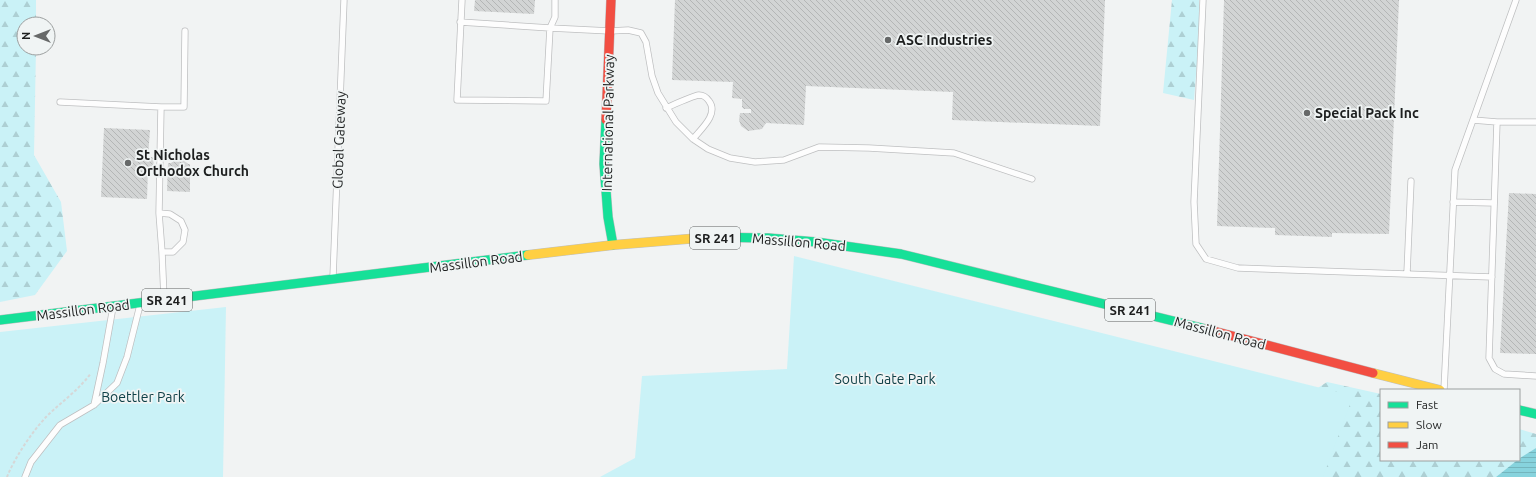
<svg xmlns="http://www.w3.org/2000/svg" width="1536" height="477" viewBox="0 0 1536 477" font-family="Ubuntu,sans-serif">
  <style>
    .forest { fill: url(#forest-firs) }
    .green { fill: #caf2f7 }
    .water { fill: url(#water-rules) }
    .building { fill: url(#building-back-hatch) }
    .lines { fill: none; stroke-linecap: round; stroke-linejoin: round }
    .lane-casing { stroke: #bebfc0; stroke-width: 7 }
    .fast-casing { stroke: #bebfc0; stroke-width: 10 }
    .slow-casing { stroke: #bebfc0; stroke-width: 10 }
    .jam-casing { stroke: #bebfc0; stroke-width: 10 }
    .path { stroke: #d6d7d7; stroke-width: 2; stroke-dasharray: 3 2; stroke-linecap: butt }
    .lane { stroke: #fdfdfd; stroke-width: 5.5 }
    .fast { stroke: #16e098; stroke-width: 9 }
    .slow { stroke: #ffcf43; stroke-width: 9 }
    .jam { stroke: #f24e42; stroke-width: 9 }
    .poi-dot { fill: #676969; stroke: #f0f4f4; stroke-width: 1.5 }
    .labels { text-anchor: middle; stroke-width: 3.5; stroke-linejoin: round; paint-order: stroke }
    .shield { fill: #f0f4f4; stroke: #5c5f5f; stroke-width: 1 }
    .shield-label { font-size: 13px; font-weight: bold; fill: #1d1f1f }
    .poi-label { font-size: 14px; font-weight: bold; fill: #1d1f1f; stroke: #f0f4f4; text-anchor: start }
    .street-label { font-size: 14px; fill: #1d1f1f; stroke: #f0f4f4 }
    .park-label { font-size: 14px; fill: #0e4047; stroke: #f0f4f4 }
  </style>
  <defs>
    <pattern id="forest-firs" width="22" height="20" patternUnits="userSpaceOnUse"><rect width="22" height="20" fill="#caf2f7"/><path d="M5 1l3.5 6h-7zM16 11l3.5 6h-7z" fill="#adcfd3"/></pattern>
    <pattern id="water-rules" width="6" height="5" patternUnits="userSpaceOnUse"><rect width="6" height="5" fill="#87d3dd"/><path d="M0 2.5h6" fill="none" stroke="#74b5bd"/></pattern>
    <pattern id="building-back-hatch" width="6" height="6" patternUnits="userSpaceOnUse"><rect width="6" height="6" fill="#d2d4d4"/><path d="M-1 5l2 2M0 0l6 6M5-1l2 2" fill="none" stroke="#b4b6b6"/></pattern>
  </defs>
  <rect width="100%" height="100%" fill="#f1f3f3"/>
  <path class="forest" d="M0,0h36v24h-12v24h12l-2,107 27,47 6,49 -32,44 -35,7z
    M1172,0h27v37l-5,63 -31,-7z
    M1327,382l54,12v66h137l-22,17h-348l153,-78z
    M1519,429l17,5v14l-17,11z"/>
  <path class="green" d="M794,256l559,140 -30,81h-723l35,-19 7,-82 145,-7z
    M226,307l-3,170h-223v-145z"/>
  <path class="water" d="M1536,448v29h-40l24,-19z"/>
  <path class="building" d="M475,0h60l-1,14 -60,-3z
    M675,0h430l-5,126 -148,-6 1,-28 -147,-6 -2,39 -38,-2 -4,6 -14,2 -7,-5 -2,-6 1,-7h11v-4h-7l-2,-2v-8l-10,-1 1,-16 -61,-2z
    M1224,0h175l-10,234 -57,-1v4l-57,-2v-7l-58,-2z
    M104,128l46,2 -2,27h6l-1,13h-5l-1,29 -46,-2z
    M178,150h3l5,5 -3,5 5,4h2v28l-23,-1 1,-28h3l4,-3 -1,-5z
    M1509,193l27,1v160l-36,-1z"/>
  <g class="lines">
    <g class="lane-casing">
      <path id="lane" d="M462,0l-5,100 89,1 4,-73 60,3 18,-1 13,3 5,9 6,34 6,17 18,29 17,17 15,10 22,9 25,4 29,-2 35,-13 50,1 85,5 78,26
        M1203,0l-9,202 2,42 10,15 32,9 254,9
        M460,22l90,6 5,-11v-17
        M60,102l101,5
        M666,108c7,-3 26,-12 33,-13 5,0 8,3 10,6 10,13 -8,28 -16,38
        M1473,120l24,2
        M1536,122h-39l-8,236 6,11 9,5 32,2
        M1453,202l41,1
        M159,213l3,39
        M1407,273l4,-92
        M333,277l11,-277
        M164,298l-2,-46h11l10,-10 2,-12 -4,-9 -11,-7 -11,-1 2,-106h23l1,-76
        M1444,390l11,-220 61,-170
        M94,405l9,-42 10,-56
        M25,477l6,-15 29,-37 34,-20 23,-22 10,-26 13,-52"/>
    </g>
    <g class="fast-casing">
      <path id="fast" d="M606,120l-2,44 4,53 5,28
        M712,237l56,1 48,4 85,12 305,75
        M0,320l528,-65
        M1519,410l17,4"/>
    </g>
    <g class="slow-casing">
      <path id="slow" d="M528,255l85,-10 99,-8
        M1373,373l67,17"/>
    </g>
    <g class="jam-casing">
      <path id="jam" d="M606,120l5,-120
        M1206,329l167,44"/>
    </g>
    <path class="path" d="M7,477c8,-20 25,-45 39,-60 15,-15 33,-27 45,-44"/>
    <use href="#lane" class="lane"/>
    <use href="#fast" class="fast"/>
    <use href="#slow" class="slow"/>
    <use href="#jam" class="jam"/>
  </g>
  <g class="poi-dot">
    <circle cx="888" cy="40" r="4"/>
    <circle cx="1307" cy="113" r="4"/>
    <circle cx="128" cy="163" r="4"/>
  </g>
  <g class="labels">
    <g class="shield">
      <rect x="690" y="227" width="50" height="22" rx="3"/>
      <rect x="142" y="289" width="50" height="22" rx="3"/>
      <rect x="1105" y="299" width="50" height="22" rx="3"/>
    </g>
    <g class="shield-label">
      <text x="715" y="243">SR 241</text>
      <text x="167" y="305">SR 241</text>
      <text x="1130" y="315">SR 241</text>
    </g>
    <g class="poi-label">
      <text x="896" y="45">ASC Industries</text>
      <text x="1315" y="118">Special Pack Inc</text>
      <text x="136" y="160">St Nicholas<tspan x="136" dy="16">Orthodox Church</tspan></text>
    </g>
    <g class="street-label">
      <text transform="translate(608 123) rotate(-89)" y="5">International Parkway</text>
      <text transform="translate(339 140) rotate(-88)" y="5">Global Gateway</text>
      <text transform="translate(799 242) rotate(5)" y="5">Massillon Road</text>
      <text transform="translate(476 262) rotate(-7)" y="5">Massillon Road</text>
      <text transform="translate(83 310) rotate(-7)" y="5">Massillon Road</text>
      <text transform="translate(1220 333) rotate(15)" y="5">Massillon Road</text>
    </g>
    <g class="park-label">
      <text x="885" y="384">South Gate Park</text>
      <text x="143" y="402">Boettler Park</text>
    </g>
  </g>
  <rect x="1380" y="389" width="140" height="72" fill="#f0f4f4" stroke="#9c9f9f"/>
  <rect x="1388" y="402" width="20" height="6" fill="#16e098" stroke="#9c9f9f"/>
  <text x="1416" y="409" font-size="12" fill="#1d1f1f">Fast</text>
  <rect x="1388" y="422" width="20" height="6" fill="#ffcf43" stroke="#9c9f9f"/>
  <text x="1416" y="429" font-size="12" fill="#1d1f1f">Slow</text>
  <rect x="1388" y="442" width="20" height="6" fill="#f24e42" stroke="#9c9f9f"/>
  <text x="1416" y="449" font-size="12" fill="#1d1f1f">Jam</text>
  <g transform="translate(36 36) rotate(270)"><circle r="19" fill="#f0f4f4" stroke="#9c9f9f"/>
  <path d="M0-3L7 15L0 10L-7 15Z" fill="#676969"/>
  <text y="-6" font-size="11" font-weight="bold" text-anchor="middle" fill="#1d1f1f">N</text>
  </g>
</svg>
